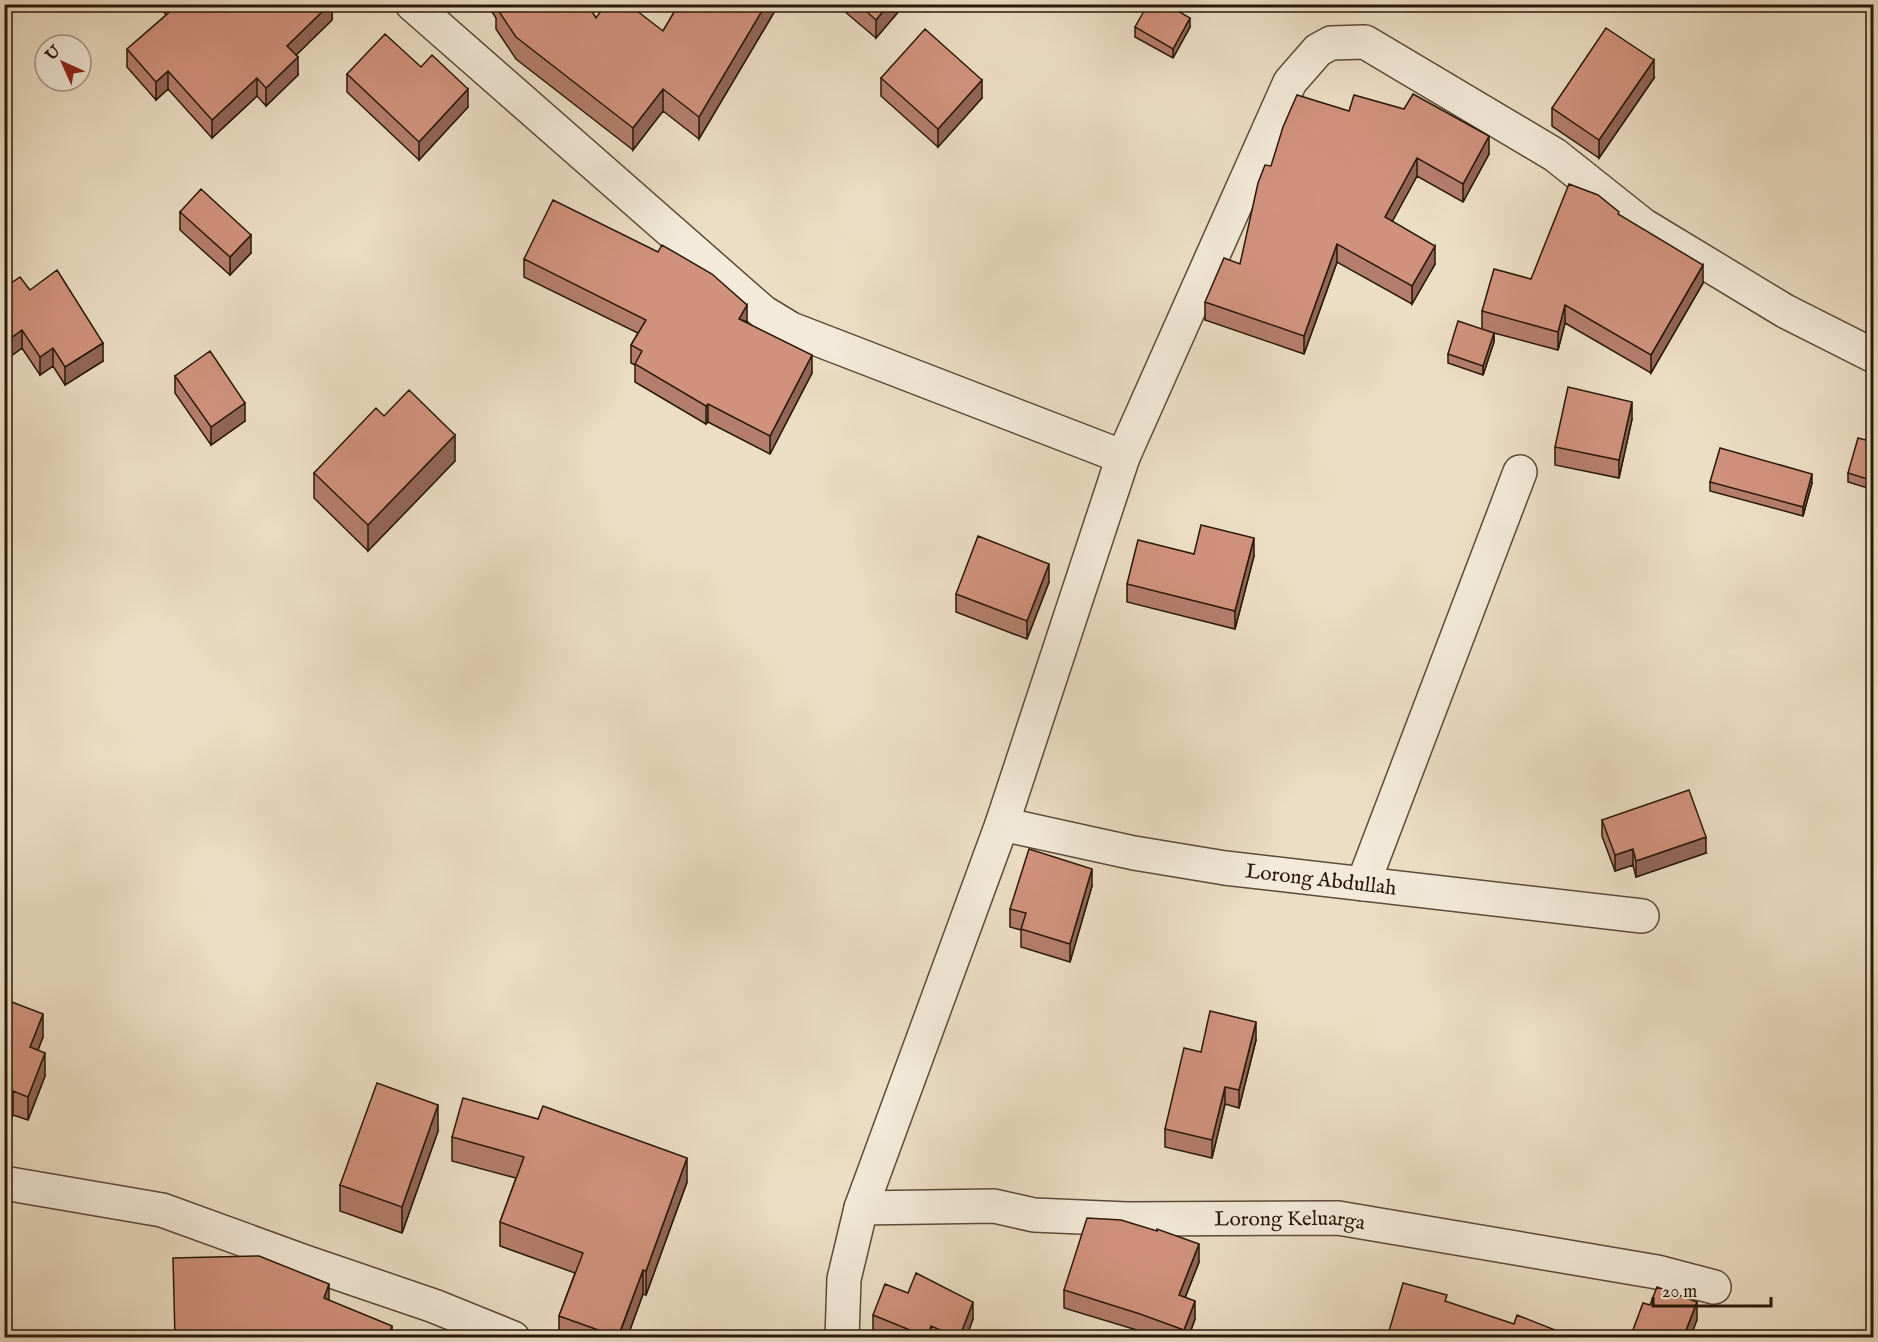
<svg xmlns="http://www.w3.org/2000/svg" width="1878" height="1342" viewBox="0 0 1878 1342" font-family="'IM FELL English',serif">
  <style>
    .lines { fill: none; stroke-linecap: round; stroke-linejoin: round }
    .minor-casing { stroke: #5a4a38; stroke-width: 36 }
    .minor { stroke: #f3ead9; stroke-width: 33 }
    .wall { fill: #b47e6c; stroke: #291909; stroke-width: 1.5 }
    .shaded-wall { fill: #926658; stroke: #291909; stroke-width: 1.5 }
    .building { fill: #d1927d; stroke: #291909; stroke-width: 1.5 }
    .labels { text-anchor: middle; stroke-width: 4.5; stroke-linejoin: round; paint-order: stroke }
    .street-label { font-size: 21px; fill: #291909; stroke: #f3ead9 }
  </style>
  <rect width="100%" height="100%" fill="#ecdec4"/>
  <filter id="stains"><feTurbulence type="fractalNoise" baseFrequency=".00333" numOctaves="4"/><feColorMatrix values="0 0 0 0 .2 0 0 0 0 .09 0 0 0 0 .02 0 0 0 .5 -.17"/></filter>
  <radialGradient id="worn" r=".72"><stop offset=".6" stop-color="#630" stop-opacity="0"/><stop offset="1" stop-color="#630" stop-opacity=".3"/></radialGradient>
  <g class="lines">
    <g class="minor-casing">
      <g id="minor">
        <path d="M412,4l351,308 28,17 332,128"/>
        <path id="s1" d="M1002,824l132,29 91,15 417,48"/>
        <path d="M1363,884l157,-412"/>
        <path d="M4,1183l158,27 143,52 129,44 79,32"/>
        <path id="s2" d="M861,1208l133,-2 40,9 93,4 211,-1 319,54 57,15"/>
        <path d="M842,1338l2,-59 17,-71 141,-384 121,-367 167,-375 28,-32 13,-7 34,-1 190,113 88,70 142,86 89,45"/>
      </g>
    </g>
    <use href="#minor" class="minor"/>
  </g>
  <path class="wall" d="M159,4h173v16l-36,35 2,20 -32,31 -9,-10 -45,42 -44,-49 -12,11 -29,-33v-18l39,-34z
    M487,4h100l9,14 67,13 16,-27h100l-80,135 -36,-28 -30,39 -117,-91 -20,-30v-11z
    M844,4h61l-29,34 -32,-27z
    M1135,27h55l-17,31 -38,-21z
    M421,67l47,40 -49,53 -72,-68v-18z
    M881,78l101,20 -44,49 -57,-51z
    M1654,78l-55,80 -47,-32v-18z
    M1489,154l-26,48 -46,-26 -25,45 43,43 -23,40 -75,-42 -33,92 -99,-34v-18l35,-38 31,-98z
    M180,212l71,41 -21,22 -50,-45z
    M1619,215l84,68 -52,90 -86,-50 -7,27 -64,-17v9l-11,33 -35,-12v-9l34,-26v-17l49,-32z
    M524,259l223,64 65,50 -42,81 -62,-32 -2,2 -71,-42v-17l-4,-2v-18l7,-12 -114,-56z
    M4,288l26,2 73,71 -38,24 -12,-19 -13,9 -18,-27 -18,13z
    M175,376l70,45 -34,24 -36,-52z
    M384,416l71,45 -87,90 -54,-53v-25z
    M1632,419l-13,59 -64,-13v-18z
    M1874,442v48l-26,-8v-9z
    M1710,482l102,1 -9,33 -93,-25z
    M1194,554l60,2 -19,73 -108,-27v-18z
    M1049,582l-22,57 -71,-27v-18z
    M1602,820l104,33 -70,24 -3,-12 -18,6 -13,-35z
    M1092,886l-22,76 -49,-15v-17l-11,-3v-18z
    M4,999l39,38 -5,13 7,26 -17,44 -15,-5 -9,21z
    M1256,1040l-17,68 -14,-4 -13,54 -47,-11v-18l36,-77z
    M438,1131l-36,102 -62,-22v-26z
    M452,1137l235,45 -41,113 -3,-1 -16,44h-68v-22l16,-43 -75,-27v-24l16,-44 -64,-17z
    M1199,1262l-14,36 10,21 -7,19h-32l-16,-7 -76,-23v-18z
    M873,1315l100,4 -7,19h-82l-11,-5z"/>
  <path class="shaded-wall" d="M330,4h2v16l-45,44v-18z
    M766,4h13l-80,135v-22z
    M889,4h16l-29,34v-18z
    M1190,18v9l-17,31v-9z
    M298,57v18l-32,31v-18z
    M1654,60v18l-55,80v-18z
    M168,71v18l-12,11v-18z
    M257,78v18l-45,42v-18z
    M982,80v18l-44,49v-18z
    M468,89v18l-49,53v-18z
    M663,89v22l-30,39v-22z
    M1489,136v18l-26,48v-18z
    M1417,158v18l-32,59v-18z
    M251,235v18l-21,22v-18z
    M1337,244v18l-33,92v-18z
    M1435,246v18l-23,40v-18z
    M1703,265v18l-52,90v-18z
    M747,305v17l-8,-3z
    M1565,305v18l-7,27v-18z
    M22,330v18l-18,13v-18z
    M1494,333v9l-11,33v-9z
    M103,343v18l-38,24v-18z
    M53,348v18l-13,9v-18z
    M812,355v18l-42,81v-18z
    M1632,402v17l-13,59v-18z
    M245,403v18l-34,24v-18z
    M708,404v18l-2,2v-18z
    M455,435v26l-87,90v-26z
    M1812,474v9l-9,33v-9z
    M1254,538v18l-19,73v-18z
    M1049,564v18l-22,57v-18z
    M1706,837v16l-70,24v-16z
    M1633,849v16l-18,6v-16z
    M1092,869v17l-22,76v-18z
    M43,1014v23l-13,33v-23z
    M1256,1022v18l-17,68v-18z
    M45,1053v23l-17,44v-23z
    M1225,1087v17l-13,54v-18z
    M13,1091v24l-9,21v-23z
    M438,1105v26l-36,102v-26z
    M687,1158v24l-41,113v-24z
    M1199,1244v18l-20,51v-18z
    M643,1270v24l-16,44h-9z
    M329,1284v18l-5,-4z
    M1195,1301v18l-7,19h-4v-8z
    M973,1302v17l-7,19h-7z
    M1697,1302v18l-7,18h-7z
    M392,1326v12h-4z
    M931,1326v12h-4v-1z"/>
  <path class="building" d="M170,4h160l-43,42 11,11 -32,31 -9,-10 -45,42 -44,-49 -12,11 -29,-33 46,-40z
    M499,4h88l9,14 10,-14h22l35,27 16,-27h87l-67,113 -36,-28 -30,39 -117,-91 -20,-30z
    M858,4h31l-13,16z
    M1148,4h18l24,14 -17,31 -38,-22z
    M1606,28l48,32 -55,80 -47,-32z
    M925,29l57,51 -44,49 -57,-51z
    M385,34l36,33 11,-12 36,34 -49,53 -72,-68z
    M1413,94l76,42 -26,48 -46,-26 -32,59 50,29 -23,40 -75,-42 -33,92 -99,-34 19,-44 16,6 18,-81 7,-18 6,1 12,-39 14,-32 52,16 5,-16 50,14z
    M1569,184l29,11 21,17 -1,2 85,51 -52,90 -86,-50 -7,27 -76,-21 12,-42 37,10z
    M201,189l50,46 -21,22 -50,-45z
    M553,200l105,52 4,-7 50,29 35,31 -8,14 73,36 -42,81 -62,-32 -2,2 -71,-42 7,-13 -11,-6 15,-25 -122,-61z
    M57,270l46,73 -38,24 -12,-19 -13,9 -18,-27 -18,13v-55l16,-11 10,13z
    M1458,321l36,12 -11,33 -35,-12z
    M210,351l35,52 -34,24 -36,-51z
    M1568,387l64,15 -13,58 -64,-13z
    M409,390l46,45 -87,90 -54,-52 62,-65 8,8z
    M1858,438l16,4v39l-26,-8z
    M1720,448l92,26 -9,33 -93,-25z
    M1201,525l53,13 -19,73 -108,-27 11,-44 56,14z
    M978,536l71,28 -22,57 -71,-27z
    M1689,790l17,47 -70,24 -3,-12 -18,6 -13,-35z
    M1029,849l63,20 -22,75 -49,-15 5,-16 -16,-4z
    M4,999l39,15 -13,33 15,6 -17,44 -15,-6 -9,22z
    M1210,1011l46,11 -17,68 -14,-3 -13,53 -47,-11 19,-81 17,4z
    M377,1083l61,22 -36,102 -62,-22z
    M463,1098l75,21 5,-13 144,52 -41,113 -3,-1 -25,67 -59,-21 24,-63 -83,-31 24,-65 -72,-20z
    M1087,1218l34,2 36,11v-2l42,15 -20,51 16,6 -11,29 -44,-16 -76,-24z
    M259,1256l70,28 -5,14 68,28 -4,12h-213l-2,-80z
    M916,1273l57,29 -14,36 -28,-12 -4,11 -54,-22 12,-31 23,9z
    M1403,1283l44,12 -2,6 69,23 3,-9 58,23h-188z
    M1657,1287l40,15 -14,36h-53l13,-35 7,2z
    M1036,1333l9,5h-11z"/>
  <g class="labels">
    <g class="street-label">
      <text dy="7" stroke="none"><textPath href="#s1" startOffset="324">Lorong Abdullah</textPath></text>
      <text dy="7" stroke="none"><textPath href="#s2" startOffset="430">Lorong Keluarga</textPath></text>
    </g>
  </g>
  <rect width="1878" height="1342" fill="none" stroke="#ecdec4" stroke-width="24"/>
  <rect x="6" y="6" width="1866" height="1330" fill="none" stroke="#291909" stroke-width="3"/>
  <rect x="12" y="12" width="1854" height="1318" fill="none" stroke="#291909" stroke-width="1.5"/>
  <g transform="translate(63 63) rotate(315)"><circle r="28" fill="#f3ead9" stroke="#a29686" stroke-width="1.5"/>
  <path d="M0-4.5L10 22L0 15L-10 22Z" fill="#8f2418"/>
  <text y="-9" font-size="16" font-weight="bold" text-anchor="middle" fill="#291909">U</text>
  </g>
  <path d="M1653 1297v9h118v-9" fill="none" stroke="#291909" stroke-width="3"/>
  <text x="1662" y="1297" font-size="18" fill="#291909" stroke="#f3ead9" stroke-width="4.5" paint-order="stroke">20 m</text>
  <rect width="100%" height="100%" filter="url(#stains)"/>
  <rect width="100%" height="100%" fill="url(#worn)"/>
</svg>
